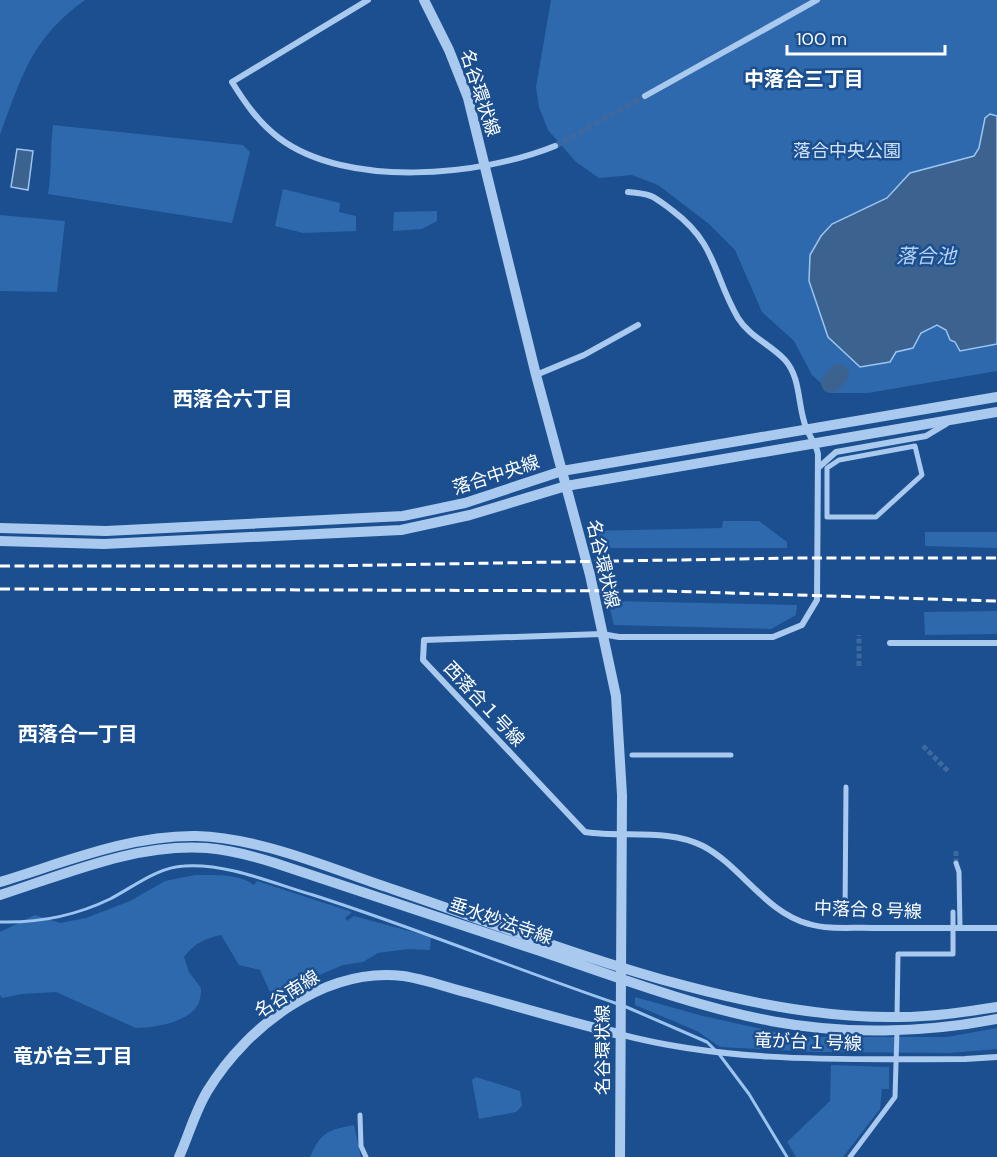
<svg xmlns="http://www.w3.org/2000/svg" width="997" height="1157" viewBox="0 0 997 1157" font-family="'DM Sans','Noto Sans JP',sans-serif">
  <style>
    .green { fill: #2e69ad }
    .water { fill: #3c6290; stroke: #9cc4f0; stroke-width: 1.5 }
    .lines { fill: none; stroke-linecap: round; stroke-linejoin: round }
    .stream { stroke: #9cc4f0; stroke-width: 3 }
    .river { stroke: #3c6290; stroke-width: 20 }
    .pedestrian-tunnel { stroke: #3d69a0; stroke-width: 5; stroke-dasharray: 5 2.5; stroke-linecap: butt }
    .minor-tunnel { stroke: #3d69a0; stroke-width: 6; stroke-dasharray: 6 3; stroke-linecap: butt }
    .pedestrian { stroke: #a9c9ee; stroke-width: 5 }
    .minor { stroke: #a9c9ee; stroke-width: 6 }
    .tertiary { stroke: #a9c9ee; stroke-width: 10 }
    .rail { stroke: #fff; stroke-width: 3; stroke-dasharray: 10 4.5; stroke-linecap: butt }
    .labels { text-anchor: middle; stroke-width: 5; stroke-linejoin: round; paint-order: stroke }
    .street-label { font-size: 18px; fill: #fff; stroke: #1b4f8f }
    .park-label { font-size: 18px; fill: #cfe3fa; stroke: #1b4f8f }
    .neighbourhood-label { font-size: 20px; font-weight: bold; fill: #fff; stroke: #1b4f8f }
    .water-label { font-size: 20px; font-style: italic; fill: #b5d3f5; stroke: #1b4f8f }
  </style>
  <rect width="100%" height="100%" fill="#1b4f8f"/>
  <path class="green" d="M0,0h85c-54,39 -63,76 -85,135z
    M551,0h446v371l-129,22h-36l-20,-18 -18,-34 -32,-29 -27,-62 -26,-26 -51,-39 -26,-10 -33,3 -23,-16 -28,-32 -9,-23 -3,-20z
    M53,125l190,20 7,7 -18,71 -184,-29c4,-23 2,-46 5,-69z
    M283,189l57,14 -1,9 17,4v15l-53,2 -28,-7z
    M437,211v10l-15,8 -29,2 1,-19z
    M0,215l65,6 -8,71 -57,-1z
    M723,521h36l28,21v6h-192l-5,-17 132,-3z
    M925,532h72v16l-72,-2z
    M608,601l189,4 -1,10 -25,14 -157,-4z
    M997,611v23l-72,1 -1,-23z
    M195,875c18,0 44,-2 59,10l3,-4 95,31 -7,6 2,3 7,-5 77,21 -1,13 -22,-1 -30,4 -15,9 -20,3 -45,19 -17,12 -11,-4 -10,-22 -21,-5 -18,-30c-16,3 -27,9 -37,22l5,15 12,16c0,4 0,10 -2,14 -7,20 -45,26 -63,26l-80,-36 -34,2 -20,4 -2,-3v-63l35,-17 25,8 26,-5 44,-17 35,-20z
    M635,997l68,19 95,21h149l50,-9v21l-47,4 -133,-1 -97,-5 -23,-16 -62,-26z
    M831,1065l58,2v22h-7l-2,20 -37,48h-47l-9,-15 43,-41z
    M476,1077l44,14 2,15 -6,6 -37,7 -7,-39z
    M354,1125l7,32h-51c11,-25 18,-27 44,-32z"/>
  <path class="water" d="M990,114l7,2v228l-37,7 -5,-9 -5,-2 -4,-10 -9,-5 -16,8 -8,15 -17,4 -6,10 -30,5 -32,-30 -19,-56 1,-26 11,-19 11,-12 55,-26 23,-25 64,-17 5,-8 6,-30z
    M17,149l16,2 -5,39 -17,-3z"/>
  <g class="lines">
    <path class="stream" d="M0,922c39,1 75,-6 110,-23 23,-12 48,-32 74,-33 43,-3 88,17 129,29 103,33 202,74 305,109
      M624,1006l83,36 8,8
      M719,1054l30,40 38,63"/>
    <path class="river" d="M831,383l8,-9"/>
    <path class="pedestrian-tunnel" d="M859,666v-31
      M923,746l25,25
      M956,851v12"/>
    <path class="minor-tunnel" d="M555,146l90,-50"/>
    <path class="pedestrian" d="M915,446l7,29 -46,42h-49v-49l12,-8z
      M632,755h99
      M956,863l3,9 1,56
      M845,916l1,-129
      M897,1017l1,-63h55v-42
      M360,1115l1,31 5,11
      M850,1157l45,-60 2,-67"/>
    <path class="minor" d="M368,0l-136,82c13,21 27,41 47,56 68,51 202,38 276,8
      M645,96l172,-96
      M628,192c25,2 25,4 45,19 44,33 40,64 65,107 11,18 33,27 47,42 17,19 12,48 22,70 4,9 9,14 11,24l-1,146 -15,25 -29,12h-154l-17,-3 -178,6 -1,20 162,172c38,6 83,-4 118,14 38,20 63,67 106,78 20,6 43,3 64,4 41,0 83,0 124,0
      M536,375l48,-20 54,-30
      M818,468l18,-16 90,-16 20,-12
      M890,643h107
      M619,1034c113,30 230,25 346,25l32,-2"/>
    <path class="tertiary" d="M424,0l25,50 19,48 68,277 54,200 26,121 6,99 -2,362
      M0,528l106,3 297,-15 62,-13 97,-32 435,-74
      M0,541l104,3 297,-14 69,-15 96,-29 431,-74
      M0,882c63,-19 129,-47 196,-46 67,2 135,33 199,54 154,52 341,130 504,127 33,0 66,-5 98,-10
      M0,895c66,-21 136,-52 207,-47 24,2 46,8 68,15 88,29 175,58 262,87 77,26 155,56 234,71 73,14 154,12 226,-2
      M179,1157c10,-22 16,-46 29,-67 39,-64 117,-123 195,-114 22,3 45,12 66,17 50,14 100,29 150,41"/>
    <path class="rail" d="M0,566h324l467,-8h206
      M0,589l664,2 333,10"/>
  </g>
  <g class="labels">
    <g class="street-label">
      <text transform="translate(480 93) rotate(72)" y="6">名谷環状線</text>
      <text transform="translate(496 475) rotate(-18)" y="6">落合中央線</text>
      <text transform="translate(603 564) rotate(77)" y="6">名谷環状線</text>
      <text transform="translate(484 704) rotate(47)" y="6">西落合１号線</text>
      <text transform="translate(868 910) rotate(2)" y="6">中落合８号線</text>
      <text transform="translate(501 921) rotate(19)" y="6">垂水妙法寺線</text>
      <text transform="translate(287 994) rotate(-32)" y="6">名谷南線</text>
      <text transform="translate(808 1042) rotate(2)" y="6">竜が台１号線</text>
      <text transform="translate(603 1050) rotate(-90)" y="6">名谷環状線</text>
    </g>
    <g class="park-label">
      <text x="847" y="157">落合中央公園</text>
    </g>
    <g class="neighbourhood-label">
      <text x="804" y="86">中落合三丁目</text>
      <text x="233" y="406">西落合六丁目</text>
      <text x="78" y="741">西落合一丁目</text>
      <text x="73" y="1063">竜が台三丁目</text>
    </g>
    <g class="water-label">
      <text x="926" y="263">落合池</text>
    </g>
  </g>
  <path d="M787 45v9h158v-9" fill="none" stroke="#ffffff" stroke-width="3"/>
  <text x="796" y="45" font-size="18" fill="#ffffff" stroke="#1b4f8f" stroke-width="4.5" paint-order="stroke">100 m</text>
</svg>
